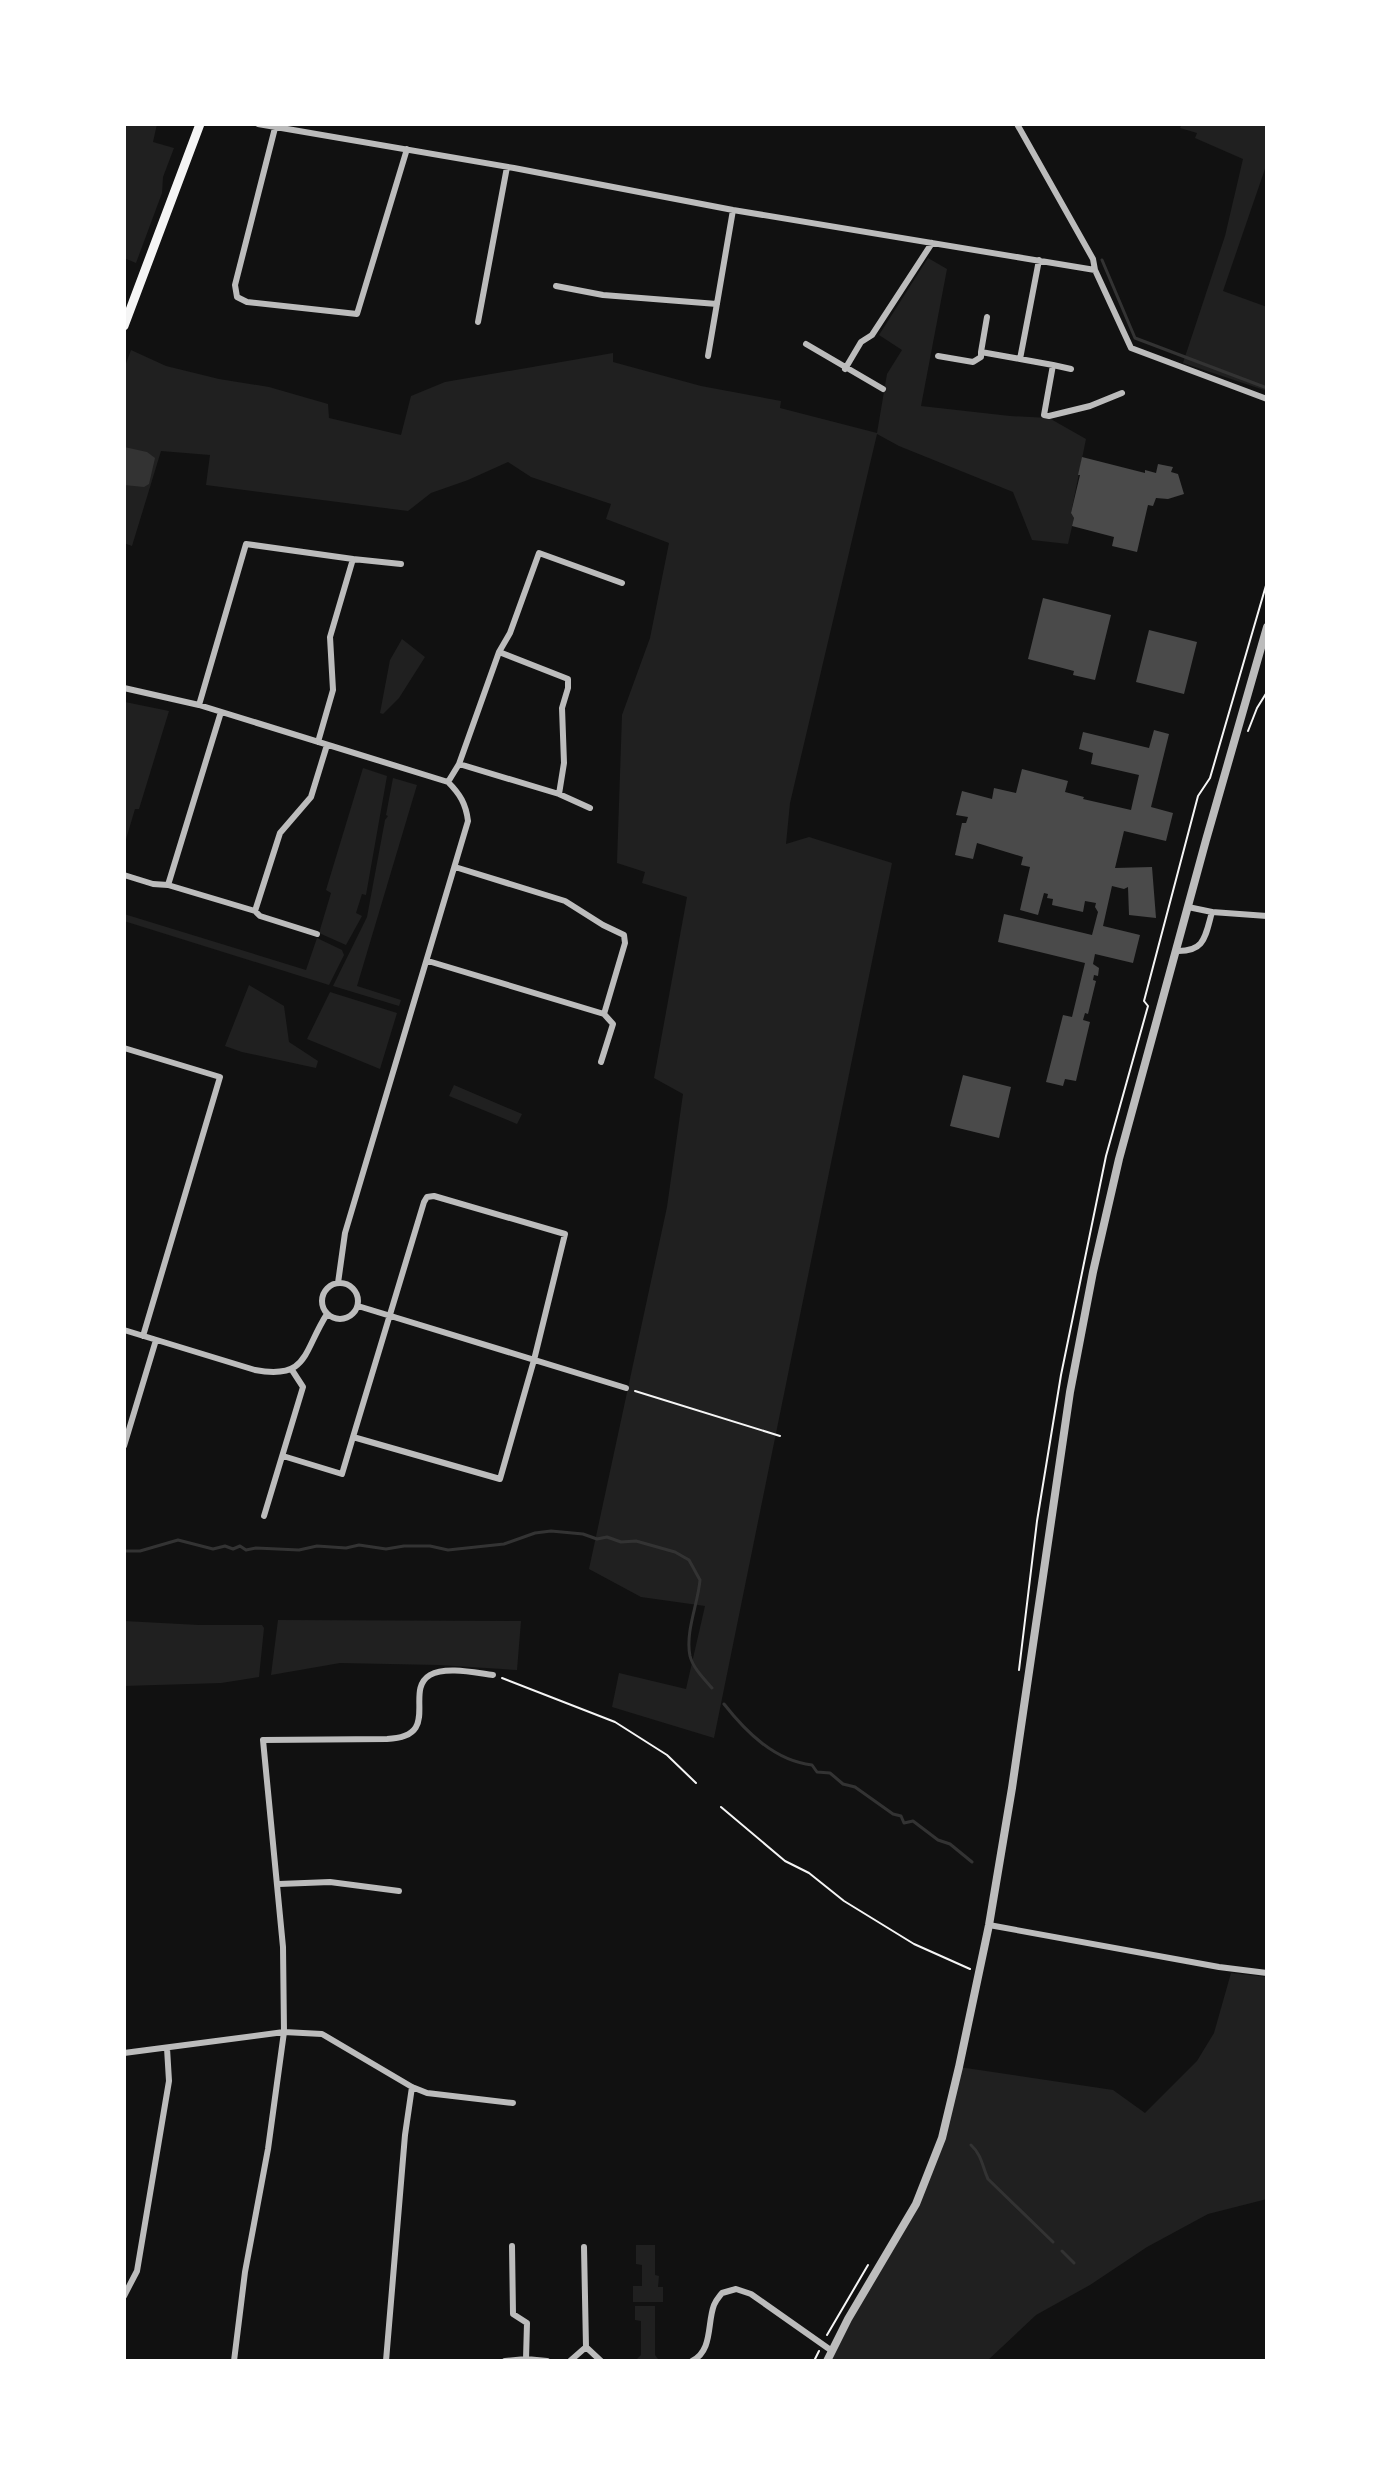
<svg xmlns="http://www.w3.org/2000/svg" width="1391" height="2485" viewBox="0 0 1391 2485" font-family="'Asap Condensed',sans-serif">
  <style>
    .green { fill: #202020 }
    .water { fill: #333 }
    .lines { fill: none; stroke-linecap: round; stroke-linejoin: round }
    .stream { stroke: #333; stroke-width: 3 }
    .building { fill: #4a4a4a }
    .path { stroke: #f5f5f5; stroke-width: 2 }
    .minor { stroke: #bcbcbc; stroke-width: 6 }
    .tertiary { stroke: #bcbcbc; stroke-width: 8 }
    .secondary { stroke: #f5f5f5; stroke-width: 9 }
  </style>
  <rect width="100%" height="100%" fill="#111"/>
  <path class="green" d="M124,124h33l-4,18 21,6 -11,29 -1,16 -26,70 -12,-5z
    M1182,124h85v39l-44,128 44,16v84l-84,-28 42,-127 18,-77 -48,-21 2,-5 -17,-5z
    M928,258l19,11 -26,137 89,10 39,2 37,21 -15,74 3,5 -6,26 -36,-4 -19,-48 -114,-46 -22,-12 -87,369 -4,41 23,-7 83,26 -178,875 -102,-31 7,-34 67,16 19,-83 -64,-9 -52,-28 78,-362 16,-113 -29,-16 33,-181 -45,-14 3,-11 -28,-9 5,-148 28,-77 19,-95 -63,-24 5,-15 -80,-27 -23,-15 -40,18 -37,13 -23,18 -202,-26 4,-30 -49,-4 -29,95 -8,-3v-174l7,-19 35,16 53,13 50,8 59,17 1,14 72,17 10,-39 34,-14 168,-29v9l88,24 80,15 -1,7 97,25 10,-59 15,-24 -23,-15z
    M402,639l23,18 -26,41 -16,16 -3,-1 10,-53z
    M125,702l44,9 -30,98h-4l-11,37z
    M363,768l24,8 -21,119 -4,-1 -6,19 6,3 -16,29 -27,-12 12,-40 -5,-3z
    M393,778l24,7 -60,201 44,14 -2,6 -66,-20 34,-69 18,-97 3,-4 -2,-1z
    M124,914l182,56 11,-32 25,12 2,5 -15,30 -205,-64z
    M249,985l35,21 5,36 29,19 -2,7 -74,-16 -17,-6z
    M330,992l67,21 -17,56 -73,-30z
    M454,1085l68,29 -5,10 -68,-28z
    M278,1620l243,1 -4,49 -78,-5 -99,-2 -69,12z
    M124,1621l75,4h63l2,3 -5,49 -38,6 -97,3z
    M1231,1973l36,4v222l-59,15 -61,33 -57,38 -54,30 -49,46h-160l104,-191 28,-103 154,23 32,23 52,-52 17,-28z
    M636,2245h19v30l4,1 -1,11h5v15h-30v-16h9v-21l-6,-1z
    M635,2306h20v49l3,4h-21l4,-4v-34l-6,-1z"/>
  <path class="water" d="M124,447l23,5 8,6 -6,26 -5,3 -20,-2z"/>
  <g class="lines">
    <path class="stream" d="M972,124h1
      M1102,260l33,78 132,50
      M124,1551h16l38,-11 35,9 12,-3 8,3 7,-3 6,4 10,-2 43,2 18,-4 29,2 13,-3 27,4 18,-3h26l18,4 56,-6 31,-11 16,-2 32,3 14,5 10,-2 14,5 15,-1 39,11 14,8 11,20c-2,24 -15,52 -10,76 3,12 14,23 22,32
      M724,1704c22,28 51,57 88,61l5,7 13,1 13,11 12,3 38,27 8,2 3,7 9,-2 25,19 12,4 22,18
      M971,2145c11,10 11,21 17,34l65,63
      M1062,2251l12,12"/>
  </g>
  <path class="building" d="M1082,457l63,16v-3l11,3 2,-9 15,3 -2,5 7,2 6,20 -16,5 -12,-1 -3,8 -5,-1 -11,47 -25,-6 2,-9 -42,-11 2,-8 -3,-5 9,-38h-2z
    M1043,598l68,17 -16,65 -22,-5 1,-4 -46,-12z
    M1149,630l48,12 -13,52 -48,-12z
    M1154,730l15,4 -18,73 22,6 -7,28 -42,-10 -9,37 37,-1 4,51 -27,-3 -1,-28 -4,2 -12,-3 -9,40 37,9 -7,28 -38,-9 -2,10 6,4 -1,8 -4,-1 -1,5 3,1 -8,33 -3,-1 -2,7 7,2 -14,59 -11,-2 -2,7 -17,-4 17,-67 9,2 13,-54 -87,-21 6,-28 88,21 6,-23 -3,-5 1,-4 -11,-2 -2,11 -31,-7 1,-6 -6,-1 1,-4 -4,-1 -6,22 -18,-5 10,-43 -9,-2 2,-8 -46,-14 -4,16 -18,-4 7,-32h4l2,-6 -12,-2 6,-24 30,8 2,-11 22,5 6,-24 46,12 -3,11 19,5 -1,2 48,11 8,-35 -48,-11 2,-11 -14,-4 4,-17 66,16z
    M963,1075l48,12 -12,51 -49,-12z"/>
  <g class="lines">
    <path class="path" d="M1248,731l9,-23 10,-16
      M635,1391l145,45
      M1019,1670l18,-149 24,-146 45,-219 42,-150 -4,-5 54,-205 12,-18 57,-196
      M502,1678l113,44 52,33 29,28
      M721,1807l64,54 24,12 35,28 70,43 56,25
      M827,2335l41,-70
      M814,2361l5,-10"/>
    <path class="minor" d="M258,124l256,44 219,42 362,60
      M1017,124l76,135 2,11 36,78 136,51
      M275,128l-40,157 2,12 10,5 110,12 50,-165
      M1039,260l-19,99 33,6 -9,50 5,1 41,-10 32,-13
      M556,286l47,9 114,9
      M987,317l-6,35 39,7
      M478,322l29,-155
      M806,344l77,45
      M708,356l25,-146
      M938,356l35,6 8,-5v-5
      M1053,365l18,4
      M845,369l16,-27 11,-7 60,-92
      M353,559l48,5
      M499,652l69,27v9l-6,20 2,55 -5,31
      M124,688l75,17 249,77c12,12 18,22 20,39l-123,412 -7,50
      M199,705l47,-161 107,15 -23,78 3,53 -15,52
      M221,712l-53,173 87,26 5,5 57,18
      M459,764l100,30 31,14
      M448,782l11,-18 40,-112 11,-19 29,-80 83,30
      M455,867l110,34 38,24 21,10 1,8 -21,71
      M124,875l29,9 15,1
      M1188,907l24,5 55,4
      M255,911l25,-78 31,-36 16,-52
      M1176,951c29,1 29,-14 36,-39
      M428,961l176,53 9,10 -12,38
      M124,1048l96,29 -77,259
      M434,1196l131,38 -31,126 -34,119 -147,-42 71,-235 3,-5z
      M322 1301a18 18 0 1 1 36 0a18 18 0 1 1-36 0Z
      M358,1306l268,82
      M124,1330l131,40c54,10 48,-19 72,-56
      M124,1446l32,-106
      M283,1456l59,18 11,-37
      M264,1516l39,-129 -11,-17
      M279,1884l51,-2 69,9
      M989,1925l230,42 48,6
      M124,2053l160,-21 38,2 90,53 15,6 86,10
      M512,2246l1,68 14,9 -1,36
      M584,2247l2,100
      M124,2296l13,-25 32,-190 -2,-33
      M234,2361l11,-89 23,-123 16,-117 -1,-85 -20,-207 124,-1c56,-2 16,-48 43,-64 16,-9 46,-2 63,0
      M386,2361l19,-226 7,-48
      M505,2361l21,-2 21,2
      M570,2361l16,-14 15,14
      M692,2361c21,-10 15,-38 22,-56 2,-5 5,-8 8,-12l14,-4 15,5 81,57"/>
    <path class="tertiary" d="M827,2361l21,-42 68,-115 26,-66 17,-71 30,-142 23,-137 58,-396 23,-120 26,-113 87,-319 61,-213"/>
    <path class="secondary" d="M124,326l76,-202"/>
  </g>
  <rect width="1391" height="2485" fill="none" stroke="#ffffff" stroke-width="252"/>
</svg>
